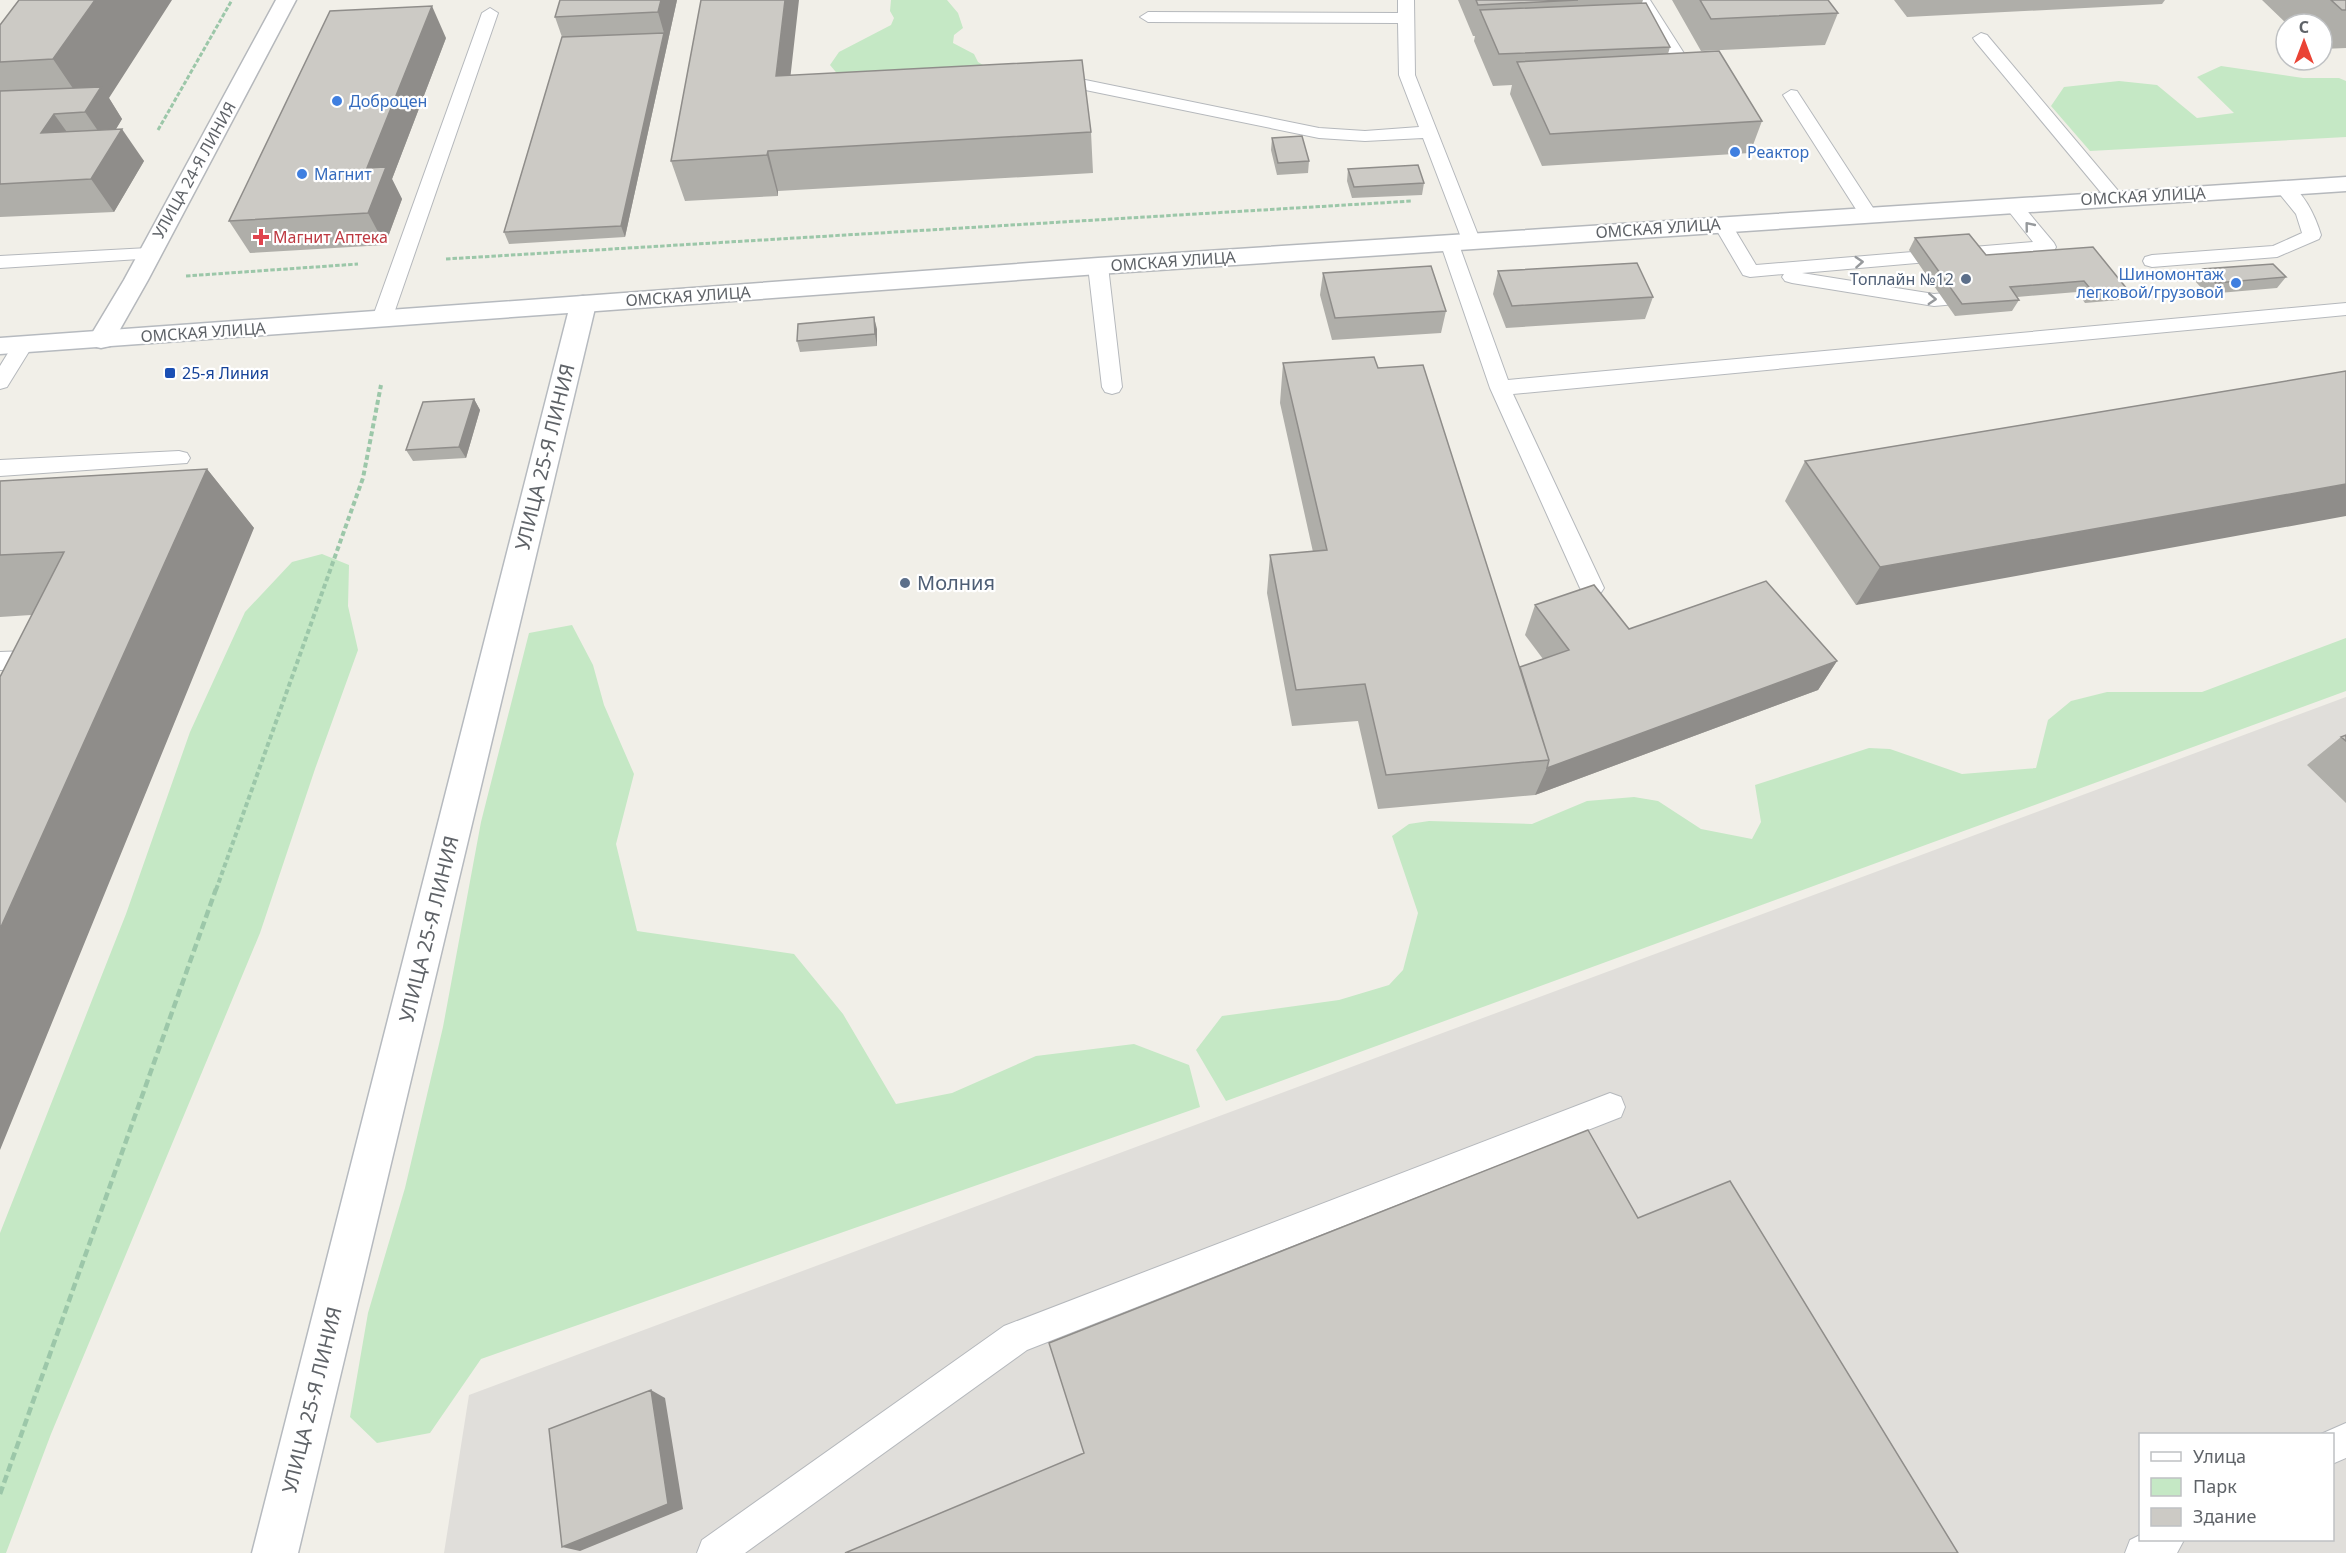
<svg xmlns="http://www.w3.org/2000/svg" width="2346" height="1553" viewBox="0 0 2346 1553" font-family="'Noto Sans',sans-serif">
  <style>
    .industrial { fill: #e0deda; fill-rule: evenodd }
    .green { fill: #c5e8c5 }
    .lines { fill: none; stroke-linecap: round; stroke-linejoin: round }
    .service-casing { stroke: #b5b8bc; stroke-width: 2 }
    .minor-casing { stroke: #b5b8bc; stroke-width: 3 }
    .tertiary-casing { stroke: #b5b8bc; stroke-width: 3 }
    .secondary-casing { stroke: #b6babf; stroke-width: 3 }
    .path-far2 { stroke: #9cc7a9; stroke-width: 3; stroke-dasharray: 4.5 2; stroke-linecap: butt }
    .path-far1 { stroke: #9cc7a9; stroke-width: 4; stroke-dasharray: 5 3; stroke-linecap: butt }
    .path { stroke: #9cc7a9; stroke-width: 4.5; stroke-dasharray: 8 4; stroke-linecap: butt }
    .service { fill: #fff; fill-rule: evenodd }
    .minor { fill: #fff; fill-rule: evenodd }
    .tertiary { fill: #fff; fill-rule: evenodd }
    .secondary { fill: #fff; fill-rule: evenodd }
    .wall { fill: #afaea9 }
    .shaded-wall { fill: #8f8d8a }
    .building { fill: #cccac5; stroke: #8f8d8a; stroke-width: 1.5 }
    .oneway { stroke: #979a9d }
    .shop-dot { fill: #3f7fe0; stroke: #fff; stroke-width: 2 }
    .health-dot { fill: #e0444e; stroke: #fff; stroke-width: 2 }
    .service-dot { fill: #5c6f8a; stroke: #fff; stroke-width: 2 }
    .transit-dot { fill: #1a4fb4; stroke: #fff; stroke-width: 2 }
    .labels { text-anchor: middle; stroke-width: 4.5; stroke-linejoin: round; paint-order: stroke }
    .far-shop-label { font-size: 16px; fill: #366cbe; stroke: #fff; text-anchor: start }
    .far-street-label { font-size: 16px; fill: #5f6368; stroke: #fff }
    .far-health-label { font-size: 16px; fill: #be3a42; stroke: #fff; text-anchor: start }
    .far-service-label { font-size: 16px; fill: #4e5e75; stroke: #fff; text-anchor: end }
    .far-transit-label { font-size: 16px; fill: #164399; stroke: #fff; text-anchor: start }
    .street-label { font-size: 20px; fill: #5f6368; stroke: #fff }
    .service-label { font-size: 20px; fill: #4e5e75; stroke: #fff; text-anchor: start }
  </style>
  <rect width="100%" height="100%" fill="#f1efe8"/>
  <path class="industrial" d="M2346,697v856h-1902l25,-158zM2140,1434h192v106h-192z"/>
  <path class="green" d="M891,0h56l11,13 5,15 -9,7 -1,8 21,11 4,8 10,6 -148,9 -10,-12 9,-13 52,-27 3,-7 -4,-7z
    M2221,66l82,12h36l7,3v56l-256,14 -39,-45 13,-19 55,-6 38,4 40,33 37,-5 -37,-36z
    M322,554l27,11 -1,41 10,44 -43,119 -55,164 -209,501 -45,119h-6v-320l126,-319 64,-182 55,-120 47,-50z
    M572,625l21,40 11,40 30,69 -18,70 21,87 157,23 49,60 53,90 56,-11 84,-37 98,-12 55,21 11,42 -719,252 -51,74 -53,10 -27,-26 18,-104 37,-125 38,-161 38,-205 48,-189z
    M2346,638v53l-1120,410 -30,-51 26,-34 117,-16 50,-15 14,-15 15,-57 -26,-77 17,-12 20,-3 103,3 55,-23 47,-4 24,4 43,28 51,10 9,-17 -6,-37 114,-37 21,1 72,25 74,-6 12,-48 23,-19 36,-9h95z"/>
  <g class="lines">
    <g class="service-casing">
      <path id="service" d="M1398,0h16l1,75 65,165 -2,4h-14l-2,-4 -39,-102 -58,3 -46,-3 -258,-53 -8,-5 8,-5 258,53 46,3 54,-4 -20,-52 -1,-52 -250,-1 -8,-5 8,-5 250,1z
        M1634,0h16l44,69 -2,3h-12z
        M490,8l8,5 -106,306 -3,4 -7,2 -7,-2 -3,-4 110,-306z
        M1981,33l6,2 133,158 3,4 -3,4h-12l-133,-160 -2,-3z
        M1791,90l6,1 80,123 -3,4h-12l-3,-4 -76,-119z
        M2283,182c19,4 33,36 38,53l-2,4 -42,18 -125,10 -7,-2 -2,-4 2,-4 7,-2 121,-9 29,-13 -6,-19 -22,-27 3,-4z
        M2012,199l6,1 36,43 2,4 -2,4 -252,22 132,21 44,-4 7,2 3,4 -3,4 -7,2 -44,4 -142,-23 -7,-2 -3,-4 2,-3 -34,3 -7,-2 -30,-51 2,-4h14l27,45 277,-23 -30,-38 3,-4z
        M1449,236l7,2 2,4 50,138 838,-77v12l-833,79 91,194 -4,6 -8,3 -8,-3 -4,-6 -90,-200 -50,-146 2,-4z
        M148,248l7,2 2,4 -2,4 -155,10v-12z
        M1098,260l7,2 3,4 14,121 -3,5 -7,2 -7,-2 -3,-5 -14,-121 3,-4z
        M23,338l7,2 3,5 -26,42 -7,2v-23l16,-26z
        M179,451l8,2 3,5 -3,5 -187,13v-16z
        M27,651l8,2 4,7 -4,7 -8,2 -27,1v-18z
        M1610,1093l11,4 4,10 -4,10 -594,233 -282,203h-48l5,-13 302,-214z
        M2346,1423v35l-14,6v-30h-11z
        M2140,1535v5h44l-7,13h-52l5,-13z"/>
    </g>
    <g class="minor-casing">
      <path id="minor" d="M276,0h20l-148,280 -34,60 -4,6 -9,2 -9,-2 -4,-6 36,-60z"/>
    </g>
    <g class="tertiary-casing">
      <path id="tertiary" d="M2346,177v14l-1248,83 -515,38 -9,-2 -4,-6 4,-6 9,-2 515,-38z"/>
    </g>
    <g class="secondary-casing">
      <path id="secondary" d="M583,296l9,2 4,6 -298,1249h-46l316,-1240 -568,41v-16z"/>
    </g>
    <path class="path-far2" d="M158,130l74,-130
      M446,259l966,-58
      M186,276l172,-12"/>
    <path class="path-far1" d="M216,890l147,-412 18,-93"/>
    <path class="path" d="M0,1494l216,-605"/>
    <use href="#service" class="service"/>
    <use href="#minor" class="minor"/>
    <use href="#tertiary" class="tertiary"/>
    <use href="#secondary" class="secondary"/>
  </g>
  <path class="wall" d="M19,0l90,98 13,21 -6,10 28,32 -30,51 -114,5v-192z
    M677,0l-52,237 -116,7 -5,-12 58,-195 -7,-20z
    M1458,0h185l-1,3 28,44 -2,7 94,67 -12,32 -208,13 -32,-72 2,-9 -19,1 -19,-45 1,-5h-2z
    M1672,0h156l10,13 -13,32 -124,6z
    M1894,0h271l-3,4 -255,13z
    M2262,0h84v48l-24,1v-25h-35z
    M446,38l-54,141 10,20 -17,46 -135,8 -21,-32z
    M791,76l300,56 2,41 -315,18v5l-93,5 -14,-40z
    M1272,138l37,23 -1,12 -31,2 -6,-25z
    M1348,169l76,14 -2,12 -70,3 -5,-17z
    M1915,238l71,17 141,34 -8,11 -34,3 -8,-11 -60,5 2,3 -7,11 -57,5 -46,-66z
    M2203,269l83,8 -9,11 -70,6 -12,-13z
    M1498,271l155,26 -8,22 -139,9 -13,-34z
    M1323,273l123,38 -5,22 -109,7 -12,-45z
    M877,329v17l-77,6 -3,-11z
    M1283,363l95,5 142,299 23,-8 -18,-24 10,-30 94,24 208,32 -19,29 -283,105 -157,14 -20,-88 -66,5 -25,-133 3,-38 43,-3 -33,-149z
    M2346,371l-490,234 -71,-104 20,-40z
    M474,399l6,11 -14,48 -53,3 -7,-11z
    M207,469l47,59 -223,87 -31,2v-136z
    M2346,735v68l-39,-38 34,-28z"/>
  <path class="shaded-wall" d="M95,0h77l-63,98 13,21 -15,25 -22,-32 2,-3 -34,-50z
    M661,0h16l-52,237 -4,-11 43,-193 -6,-21z
    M785,0h14l-13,116 -10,-40z
    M432,6l14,32 -54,141 10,20 -17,46 -17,-32 -1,-45z
    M54,114l23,32 -36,-13z
    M122,129l22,32 -30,51 -23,-33z
    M768,151l10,40v5l-11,-41z
    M874,317l3,12v17l-2,-12z
    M474,399l6,11 -14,48 -7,-11z
    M207,469l47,59 -254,622v-221z
    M2346,484v32l-490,89 24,-38z
    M1837,661l-19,29 -283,105 12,-27z
    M651,1390l14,8 18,111 -103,42 -18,-4z"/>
  <path class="building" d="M19,0h76l-42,59 -53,3v-37z
    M560,0h101l-3,12 -103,5z
    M701,0h84l-9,76 306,-16 9,72 -323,19 -1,4 -96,6z
    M1476,0h102l-100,5z
    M1700,0h128l10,13 -127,6z
    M2331,0h15v10h-4z
    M1646,3l24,44 -171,7 -19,-44z
    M432,6l-65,162 19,-1 -18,46 -139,8 101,-210z
    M664,33l-43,193 -117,6 58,-195z
    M1719,51l43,70 -212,13 -33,-72z
    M101,87l-16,25 -31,2 -13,19 81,-4 -31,50 -91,5v-93z
    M1302,136l7,25 -31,2 -6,-25z
    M1418,165l6,18 -70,4 -6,-18z
    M1969,234l17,21 107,-8 34,42 -34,3 -9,-11 -74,6 9,13 -57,4 -47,-66z
    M1637,263l16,34 -141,9 -14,-35z
    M2273,264l13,13 -70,6 -13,-14z
    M1431,266l15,45 -111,7 -12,-45z
    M874,317l1,17 -78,7 1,-17z
    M1374,357l4,11 45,-3 126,395 -163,15 -21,-91 -69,6 -26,-135 57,-5 -44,-187z
    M2346,371v113l-466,83 -75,-106z
    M474,399l-15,48 -53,3 17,-48z
    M207,469l-207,460v-252l64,-125 -64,3v-74z
    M1766,581l71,80 -290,107 2,-8 -29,-93 49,-17 -34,-45 59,-20 35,44z
    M2346,735v6l-5,-4z
    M1588,1130l50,88 92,-37 228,372h-1113l239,-100 -35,-110z
    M651,1390l17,114 -106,43 -13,-118z"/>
  <defs><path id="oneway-chevron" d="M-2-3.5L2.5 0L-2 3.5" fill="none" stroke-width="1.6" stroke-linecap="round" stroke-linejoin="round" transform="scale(1.5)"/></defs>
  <g class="oneway">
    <use href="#oneway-chevron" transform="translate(2029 226) rotate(-129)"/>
    <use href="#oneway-chevron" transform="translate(1859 262) rotate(-4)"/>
    <use href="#oneway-chevron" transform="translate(1932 299) rotate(3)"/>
  </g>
  <g class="shop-dot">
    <circle cx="337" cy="101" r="6"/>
    <circle cx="1735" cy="152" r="6"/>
    <circle cx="302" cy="174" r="6"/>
    <circle cx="2236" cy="283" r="6"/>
  </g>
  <path class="health-dot" d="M258 228h6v6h6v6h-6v6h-6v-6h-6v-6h6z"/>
  <g class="service-dot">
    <circle cx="1966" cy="279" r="6"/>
    <circle cx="905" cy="583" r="6"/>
  </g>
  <rect class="transit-dot" x="164" y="367" width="12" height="12" rx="3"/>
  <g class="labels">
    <g class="far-shop-label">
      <text x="349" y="107">Доброцен</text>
      <text x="1747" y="158">Реактор</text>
      <text x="314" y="180">Магнит</text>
      <text x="2224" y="280" text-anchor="end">Шиномонтаж<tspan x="2224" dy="18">легковой/грузовой</tspan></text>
    </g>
    <g class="far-street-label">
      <text transform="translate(194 170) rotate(-61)" y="6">УЛИЦА 24-Я ЛИНИЯ</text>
      <text transform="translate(2143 196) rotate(-3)" y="6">ОМСКАЯ УЛИЦА</text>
      <text transform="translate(1658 228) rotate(-4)" y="6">ОМСКАЯ УЛИЦА</text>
      <text transform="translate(1173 261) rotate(-4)" y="6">ОМСКАЯ УЛИЦА</text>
      <text transform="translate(688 296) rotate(-4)" y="6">ОМСКАЯ УЛИЦА</text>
      <text transform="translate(203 332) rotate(-4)" y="6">ОМСКАЯ УЛИЦА</text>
    </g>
    <g class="far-health-label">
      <text x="273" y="243">Магнит Аптека</text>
    </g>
    <g class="far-service-label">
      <text x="1954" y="285">Топлайн №12</text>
    </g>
    <g class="far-transit-label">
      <text x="182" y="379">25-я Линия</text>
    </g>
    <g class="street-label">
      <text transform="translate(545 457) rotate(-76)" y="7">УЛИЦА 25-Я ЛИНИЯ</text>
      <text transform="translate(429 929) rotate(-76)" y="7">УЛИЦА 25-Я ЛИНИЯ</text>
      <text transform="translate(312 1400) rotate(-76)" y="7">УЛИЦА 25-Я ЛИНИЯ</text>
    </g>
    <g class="service-label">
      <text x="917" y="590">Молния</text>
    </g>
  </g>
  <rect x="2139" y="1433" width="195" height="108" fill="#ffffff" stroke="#bfc1c3" stroke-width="1.5"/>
  <rect x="2151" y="1452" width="30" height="9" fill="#ffffff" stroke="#bfc1c3" stroke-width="1.5"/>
  <text x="2193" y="1463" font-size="18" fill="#5f6368">Улица</text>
  <rect x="2151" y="1478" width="30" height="18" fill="#c5e8c5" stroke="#bfc1c3" stroke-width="1.5"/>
  <text x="2193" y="1493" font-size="18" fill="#5f6368">Парк</text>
  <rect x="2151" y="1508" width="30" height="18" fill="#cccac5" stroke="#bfc1c3" stroke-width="1.5"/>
  <text x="2193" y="1523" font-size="18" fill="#5f6368">Здание</text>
  <g transform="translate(2304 42)"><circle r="28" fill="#ffffff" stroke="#bfc1c3" stroke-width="1.5"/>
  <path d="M0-4.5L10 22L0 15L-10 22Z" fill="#ea4335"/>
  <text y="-9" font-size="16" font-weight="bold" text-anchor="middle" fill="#5f6368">С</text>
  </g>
</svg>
